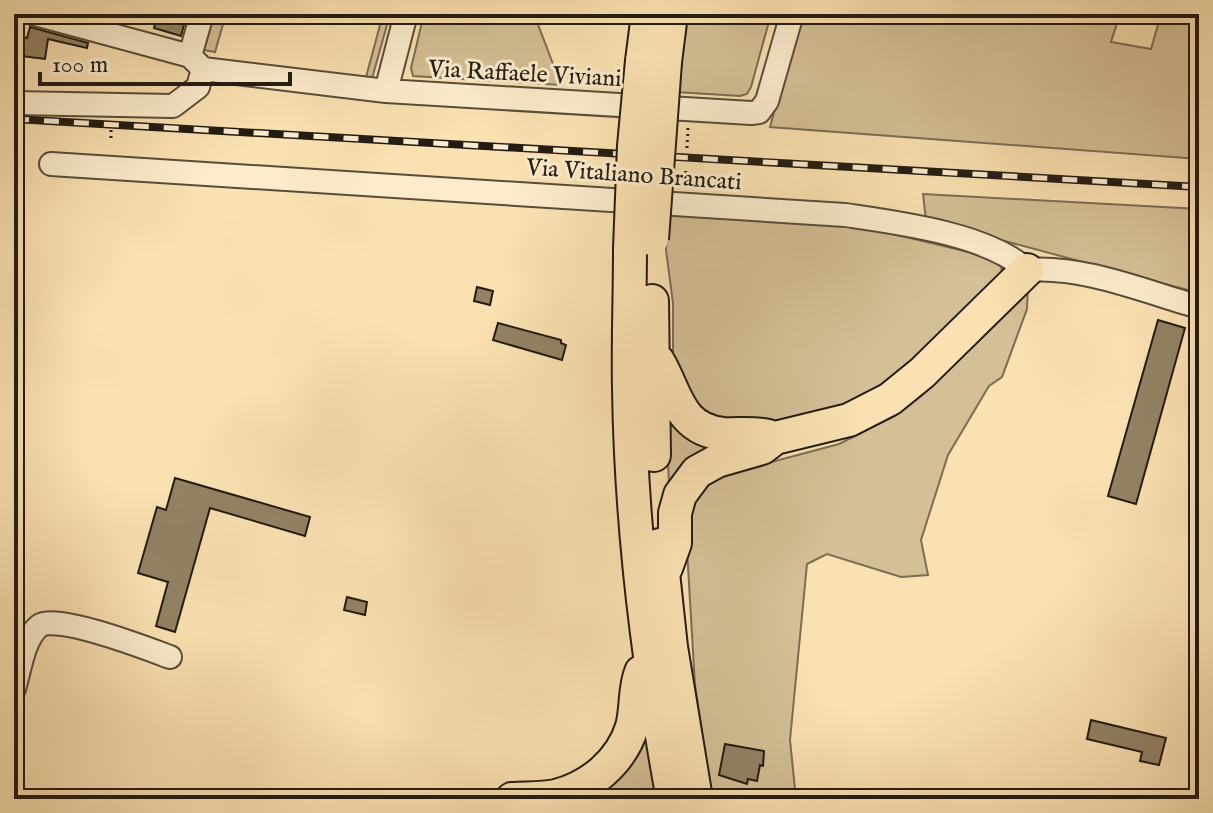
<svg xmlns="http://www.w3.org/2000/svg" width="1213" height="813" viewBox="0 0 1213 813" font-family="'IM FELL English',serif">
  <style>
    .green { fill: #d5bf96; stroke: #7c6d54; stroke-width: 2 }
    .building { fill: #938265; stroke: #231b12; stroke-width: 2 }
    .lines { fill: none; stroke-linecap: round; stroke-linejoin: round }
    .minor-casing { stroke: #594c3a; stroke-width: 26 }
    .highway-casing { stroke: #231b12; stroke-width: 36 }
    .path { stroke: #231b12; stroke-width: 3; stroke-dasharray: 2 4; stroke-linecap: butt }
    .minor { stroke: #fceccc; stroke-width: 22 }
    .highway { stroke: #fae1b1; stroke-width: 32 }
    .rail-casing { stroke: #231b12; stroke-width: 8 }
    .rail { stroke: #fceccc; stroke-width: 5; stroke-dasharray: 15; stroke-linecap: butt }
    .highway-bridge-casing { stroke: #231b12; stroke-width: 36; stroke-linecap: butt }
    .highway-bridge { stroke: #fae1b1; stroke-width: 32 }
    .labels { text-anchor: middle; stroke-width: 6; stroke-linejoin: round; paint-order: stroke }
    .street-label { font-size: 24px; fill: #231b12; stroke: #fceccc }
  </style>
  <rect width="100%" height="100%" fill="#fae1b1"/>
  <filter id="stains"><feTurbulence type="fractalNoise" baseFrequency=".0025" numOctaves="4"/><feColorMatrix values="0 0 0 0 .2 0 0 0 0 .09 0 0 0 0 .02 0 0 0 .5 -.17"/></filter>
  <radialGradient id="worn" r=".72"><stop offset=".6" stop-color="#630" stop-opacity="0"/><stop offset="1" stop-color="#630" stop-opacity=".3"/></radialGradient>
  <path class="green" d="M214,14h12l-11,38 -11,-2z
    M383,14h7l-19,68 -6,-1z
    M424,14h110l27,71 -148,-9 -2,-8z
    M684,14h87l-20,73 -4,7 -7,2 -64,-4z
    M801,14h319l-9,28 40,7 10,-35h38v145l-429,-32z
    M923,194l276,15v84l-273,-73z
    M668,213l168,12 41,5 112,27 11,8 3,8 -93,95 -49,33 -100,25 -55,-5 -33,-55v-63l-7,-53z
    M1028,286l-1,23 -25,68 -13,9 -41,69 -27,85 7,35 -27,2 -74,-23 -20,10 -17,176 6,59h-84l-17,-114 -9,-152 2,-23 13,-18 9,-9 20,-10 109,-29 56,-28 26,-20z
    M666,417l21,21 22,10 -40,36z
    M645,724l14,75h-85z"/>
  <path class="building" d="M157,14h30l-6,22 -27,-8z
    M30,27l58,16 -1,5 -39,-9 -3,20 -31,-4v-14h8v-4l5,1z
    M477,287l16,4 -3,14 -16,-4z
    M1158,320l27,8 -49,176 -28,-8z
    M498,323l63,17v3l5,2 -4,15 -69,-20z
    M175,478l135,39 -5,19 -95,-28 -35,124 -19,-6 12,-44 -30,-9 19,-66 9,3z
    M347,597l20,5 -2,13 -21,-5z
    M1091,720l75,18 -7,27 -19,-4 2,-9 -55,-13z
    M725,744l39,7 -1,15 -3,-1 -3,16 -9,-2 -1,5 -28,-9z"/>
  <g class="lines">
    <g class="minor-casing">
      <path id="minor" d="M35,14l155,42 12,-42
        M190,56l13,13 183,22 365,22 8,-1 8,-11 25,-87
        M386,91l20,-77
        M14,103l159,3 25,-19 5,-18
        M51,164l794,51c54,8 142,19 182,55 55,-5 119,22 172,37
        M14,689c6,-19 9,-49 25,-63 17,-13 109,23 131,31"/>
    </g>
    <g class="highway-casing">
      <path id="highway" d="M642,61l6,-47
        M665,62l6,-48
        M630,249c0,47 -2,93 -1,140 2,137 19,275 44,410
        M652,301l2,154
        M658,361c19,32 20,68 65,73 15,1 30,-2 45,2
        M660,545l11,102 25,152
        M666,568l9,-25v-30l5,-18 17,-23 20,-11 45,-13 13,-10 74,-18 41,-21 32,-26 105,-103
        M512,799c14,-1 30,0 44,-3 35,-9 65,-34 76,-69 5,-18 2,-38 9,-55"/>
    </g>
    <path class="path" d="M111,138v-16
      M687,148l1,-20
      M685,185l1,-18"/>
    <use href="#minor" class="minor"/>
    <use href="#highway" class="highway"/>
    <g class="rail-casing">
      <path id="rail" d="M14,119l1185,68"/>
    </g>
    <use href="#rail" class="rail"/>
    <g class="highway-bridge-casing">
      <path id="highway-bridge" d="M652,239l13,-177
        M630,249l4,-103 8,-85"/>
    </g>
    <use href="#highway-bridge" class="highway-bridge"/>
  </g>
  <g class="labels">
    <g class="street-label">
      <text transform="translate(525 73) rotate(3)" y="8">Via Raffaele Viviani</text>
      <text transform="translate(634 174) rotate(4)" y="8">Via Vitaliano Brancati</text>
    </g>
  </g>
  <rect width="1213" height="813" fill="none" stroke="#fae1b1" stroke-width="48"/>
  <rect x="16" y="16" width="1181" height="781" fill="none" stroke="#231b12" stroke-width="4"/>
  <rect x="24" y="24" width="1165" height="765" fill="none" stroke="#231b12" stroke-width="2"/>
  <path d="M40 72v12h250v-12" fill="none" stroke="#231b12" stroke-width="4"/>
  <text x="52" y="72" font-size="24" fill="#231b12" stroke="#fceccc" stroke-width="6" paint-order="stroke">100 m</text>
  <rect width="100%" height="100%" filter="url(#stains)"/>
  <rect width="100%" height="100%" fill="url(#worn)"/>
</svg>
